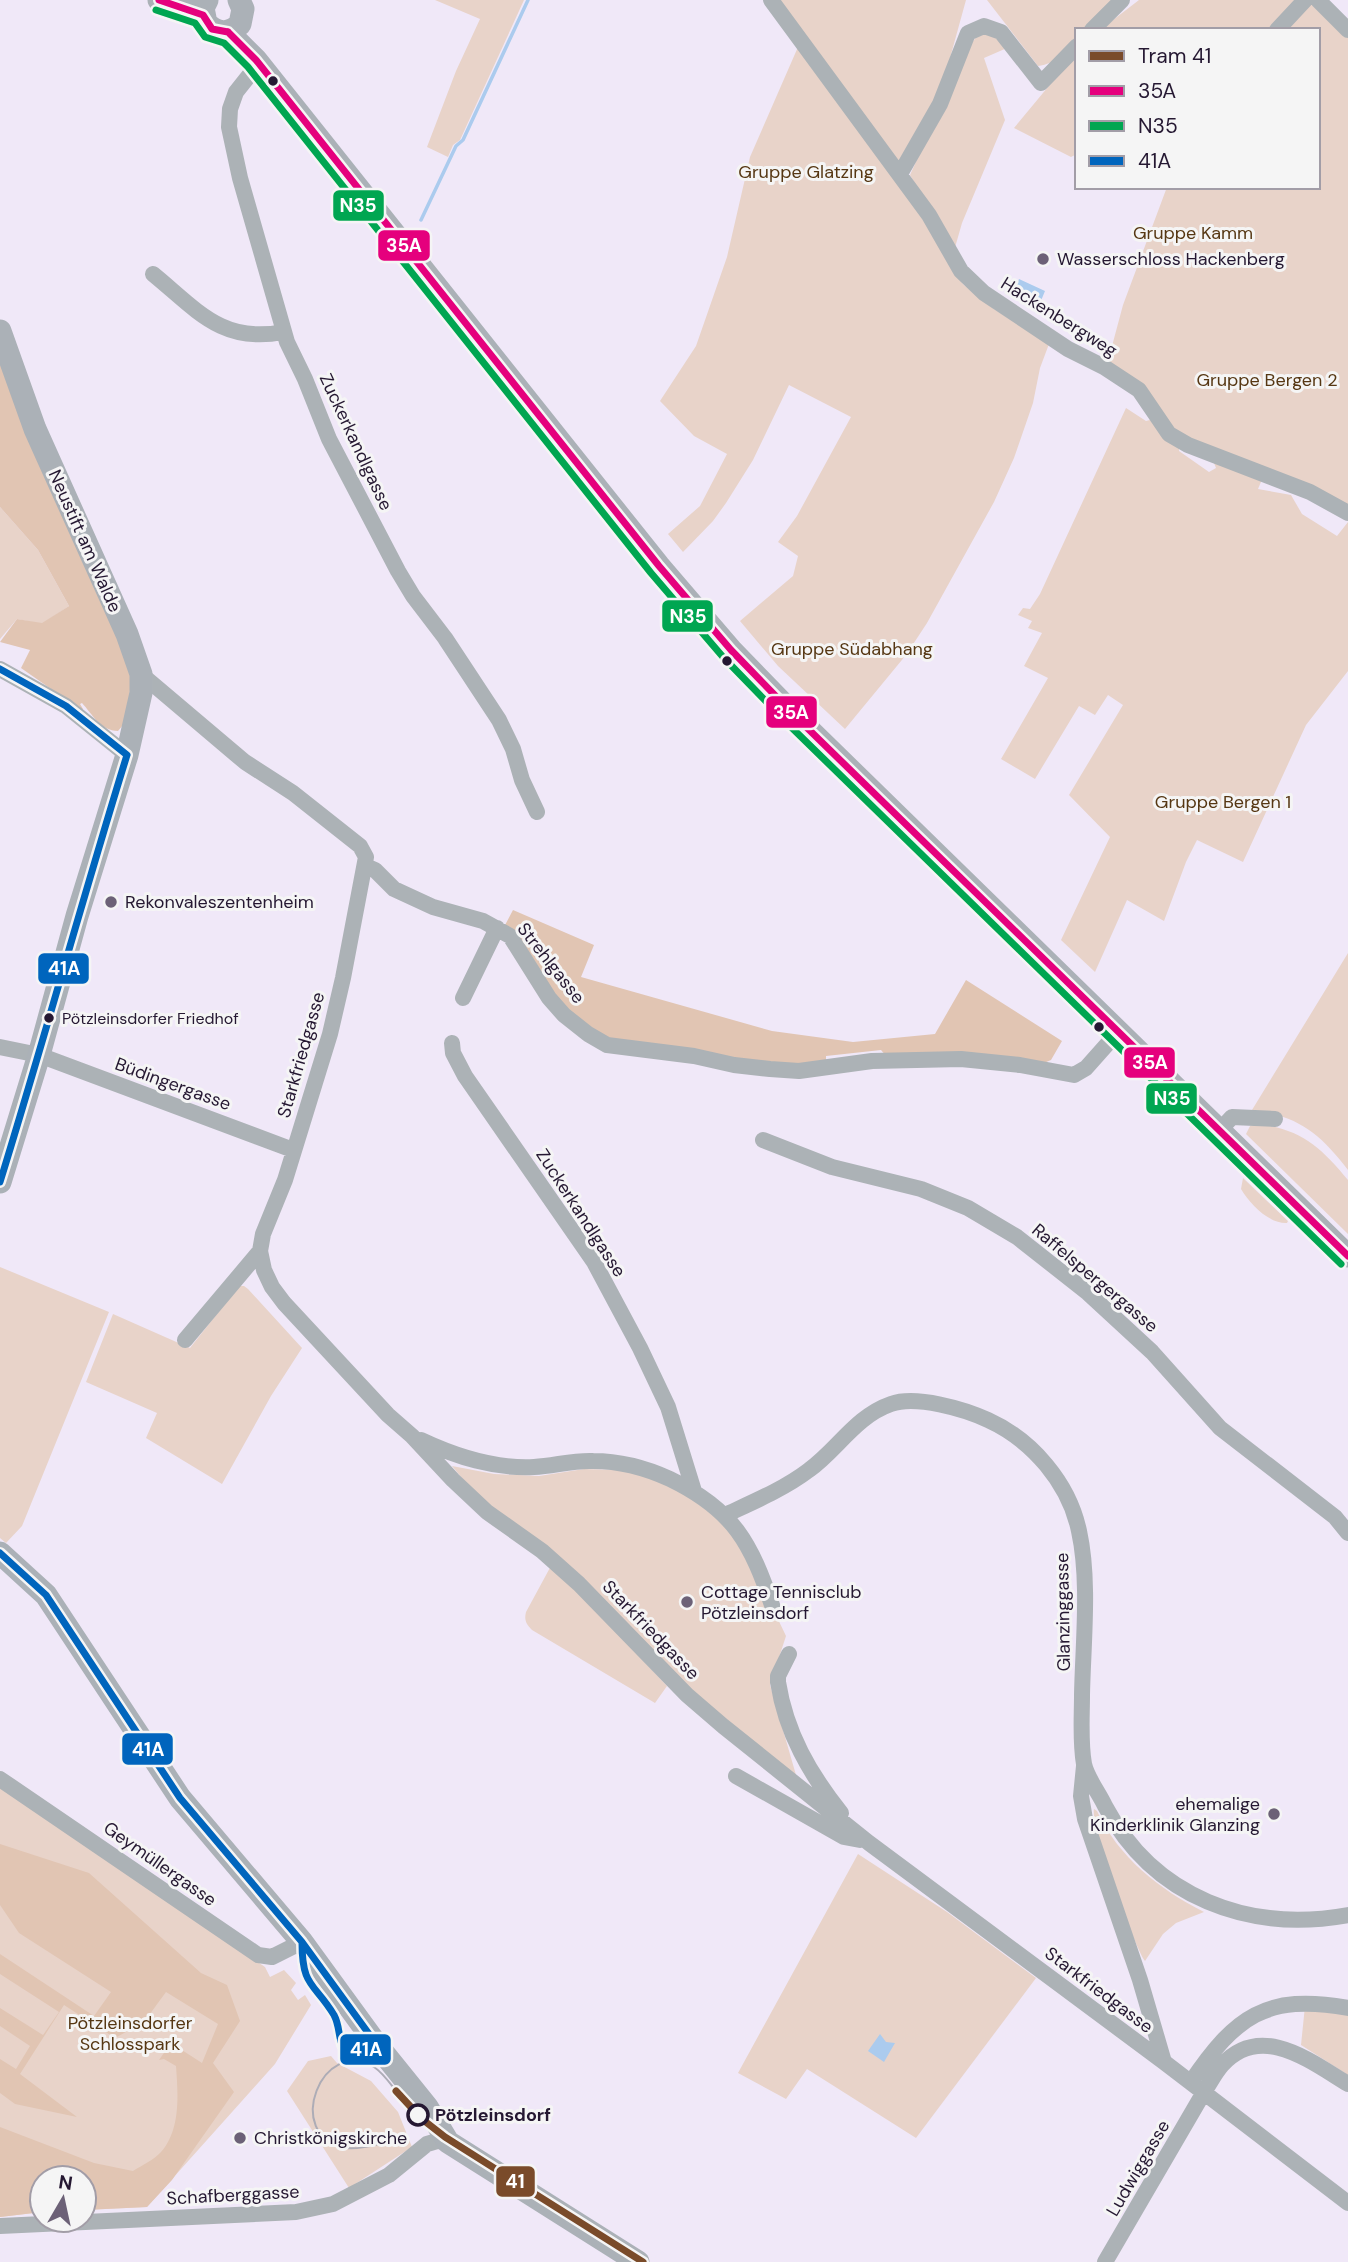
<svg xmlns="http://www.w3.org/2000/svg" width="1348" height="2262" viewBox="0 0 1348 2262" font-family="'DM Sans',sans-serif">
  <style>
    .green { fill: #e8d3c9 }
    .forest { fill: #e1c5b3 }
    .water { fill: #abcbee }
    .lines { fill: none; stroke-linecap: round; stroke-linejoin: round }
    .stream { stroke: #abcbee; stroke-width: 3.5 }
    .street { stroke: #acb2b6; stroke-width: 16 }
    .secondary { stroke: #abb1b7; stroke-width: 23 }
    .tram { stroke: #adacb6; stroke-width: 2 }
    .bus-1-casing { stroke: #f5f5f5; stroke-width: 12 }
    .bus-2-casing { stroke: #f5f5f5; stroke-width: 12 }
    .bus-3-casing { stroke: #f5f5f5; stroke-width: 12 }
    .bus-1 { stroke: #e5007d; stroke-width: 7 }
    .bus-2 { stroke: #00a651; stroke-width: 7 }
    .bus-3 { stroke: #0065bd; stroke-width: 7 }
    .tram-1-casing { stroke: #f5f5f5; stroke-width: 12 }
    .tram-1 { stroke: #7a4b2a; stroke-width: 7 }
    .bus-dot { fill: #251832; stroke: #f5f5f5; stroke-width: 2.5 }
    .poi-dot { fill: #6c6177; stroke: #f5f5f5; stroke-width: 2.5 }
    .stop-dot { fill: #f5f5f5; stroke: #251832; stroke-width: 3.5 }
    .labels { text-anchor: middle; stroke-width: 6; stroke-linejoin: round; paint-order: stroke }
    .bus-label { font-size: 16px; fill: #251832; stroke: #f5f5f5; text-anchor: start }
    .park-label { font-size: 18px; fill: #563713; stroke: #f5f5f5 }
    .poi-label { font-size: 18px; fill: #251832; stroke: #f5f5f5; text-anchor: start }
    .street-label { font-size: 18px; fill: #251832; stroke: #f5f5f5 }
    .stop-label { font-size: 18px; font-weight: bold; fill: #251832; stroke: #f5f5f5; text-anchor: start }
    .line-badge { stroke: #f5f5f5; stroke-width: 2.5 }
    .badge-label { font-size: 19px; text-anchor: middle; font-weight: bold; fill: #fff }
  </style>
  <rect width="100%" height="100%" fill="#f0e8f8"/>
  <path class="green" d="M435,0h89l-64,140 -7,5 -5,12 -21,-10 29,-76 24,-52z
    M777,0h189l-19,69 -14,34 -32,57 -6,1z
    M987,0h126l-31,30h-5c0,19 -22,34 -39,36z
    M1139,0h156l-27,30h-168z
    M1313,0l35,36v472l-173,-76 -67,-71 15,-56 44,-118h151v-157h-37z
    M988,34l11,4 8,10 -23,10 21,62 -43,103 -8,28 -44,-76 57,-126 10,-13z
    M798,47l129,172 28,55 9,11 30,24 55,35 -9,24 -7,35 -19,55 -20,44 -67,121 -21,32 -61,74 -67,-63 -38,-45 53,-45 5,-20 -20,-14 19,-26 54,-99 -62,-32 -36,75 -27,43 -13,18 -30,31 -15,-18 32,-28 27,-52 -33,-18 -34,-35 36,-55 31,-89 23,-100z
    M1077,52v102l-6,3 -57,-29z
    M1126,408l20,13 4,-1 29,23v8l30,21 7,-4 -4,-10 51,19 -5,12 33,6 11,19 35,22 11,-14v149l-42,54 -63,137 -46,-22 -11,22 -22,59 -37,-21 -32,72 -34,-32 49,-103 -41,-42 54,-90 -15,-10 -13,20 -16,-9 -44,73 -34,-20 47,-81 -24,-12 18,-33 -14,-5 4,-7 -14,-6 5,-7 7,1 10,-15z
    M0,507l38,43 31,56 -27,18 -25,-5 -17,20z
    M1348,953v217c-29,-37 -48,-53 -96,-60z
    M1256,1124c44,4 65,23 92,56v54l-102,-100 4,-8z
    M1243,1178l45,43 -1,2c-18,1 -37,-19 -46,-34z
    M0,1267l109,45 -87,214 -16,17 -6,-5z
    M239,1286h5l4,3 54,59 -31,48 -49,88 -76,-46 11,-25 -71,-31 27,-68 77,34z
    M452,1466l42,8 45,2 45,-7 39,1 31,9 41,18 25,19 33,51 33,69 -16,49 26,90 -93,-72 -222,-202z
    M552,1564l115,122 -12,17 -123,-73c-6,-6 -8,-10 -6,-18z
    M0,1787l265,180 5,10 14,-7 12,13 -5,7 7,10 7,-5 6,10 -36,59 -128,143 -63,3v-32h-42v34l-42,5z
    M1094,1809l3,2c22,47 62,78 107,101l-28,11 -13,11 -18,27c-11,-15 -55,-137 -51,-152z
    M858,1854l89,58 89,66 -120,160 -109,-69 -21,30 -48,-26z
    M1305,2006l43,6v63l-47,-30z
    M331,2056l6,7 34,18 27,31 14,35 -63,41 -62,-97 21,-30z"/>
  <path class="forest" d="M0,355l123,292 8,28 -3,44 -10,12c-17,0 -26,-17 -36,-28l-2,1 3,5 -2,1 -60,-42 9,-18 -30,-8 17,-23 25,4 27,-17 -31,-56 -38,-43z
    M513,910l81,35 -13,32 191,54 81,11 82,-8 31,-54 96,61 -11,19 -12,5 -152,-8 -6,-7 -55,6v10l-38,2 -178,-26 -50,-36 -56,-79z
    M0,1844l89,29 112,100 26,12 13,36 -27,42 21,29 -62,88 -25,27 -63,3v-32h-42v34l-42,5v-90l94,36 39,8c9,-6 21,-11 28,-19 20,-23 17,-58 15,-86l-12,-7 -5,1 12,-17 31,20 16,-39 -52,-32 -22,30 -29,16 -51,-33 -44,69 57,43 -62,-13 -15,-11v-34l16,10 14,-23 -30,-20v-18l43,27 16,-23 -59,-38v-20l94,62 17,-24 -92,-59 -19,-28z"/>
  <path class="water" d="M1019,279l26,12 -7,17 -26,-11z
    M880,2034l6,8 9,1 -11,19 -16,-11z"/>
  <g class="lines">
    <path class="stream" d="M421,220l35,-74 7,-6 65,-140"/>
    <path class="street" d="M771,0l158,215 32,56 23,22 84,56 36,18 35,23 30,44 19,11 122,47 38,21
      M1318,0l30,30
      M1092,30l30,-30
      M1277,30l28,-30
      M259,63l-23,29 -6,17 -1,18 11,51 47,164 18,37 24,60 69,132 15,25 32,42 54,82 14,29 9,31 15,32
      M900,174l40,-70 28,-71 16,-7 17,6 40,51 36,-37
      M153,274c44,36 69,70 130,58
      M0,669l66,37 61,49
      M141,674l104,88 48,31 67,53 6,11 -23,121 -13,56 -45,146 -22,54 -3,17 4,19 8,17 12,16 104,112 24,21 41,44 34,32 55,39 37,33 108,111 36,31 146,117 295,219 184,141
      M366,866l9,4 19,19 39,18 50,14 27,15 39,62 15,17 24,19 19,11 87,11 40,9 36,4 29,2 73,-10 89,-2 59,6 54,10 12,-7 32,-36
      M463,998l34,-70
      M452,1043l1,10 12,23 129,186 46,86 28,59 26,84
      M0,1047l39,8 254,95
      M1219,1131l13,-14 43,2
      M763,1140l69,27 89,22 47,19 49,29 71,56 64,59 68,76 115,89 13,16
      M185,1340l75,-89
      M421,1440c36,17 73,29 113,27 20,-1 39,-7 59,-6 26,0 53,7 77,18 64,31 81,64 103,129
      M725,1515c28,-13 59,-26 84,-45 28,-20 47,-54 82,-66 25,-9 73,5 97,16 44,20 81,63 91,111 11,50 4,112 3,164 0,22 -2,47 2,69 3,14 15,29 21,42 49,92 144,127 243,109
      M789,1654l-11,22v6c8,51 32,92 63,131
      M1084,1766l-3,30 4,23 55,161 24,82
      M736,1776l108,61 16,3
      M0,1779l258,176 14,2 30,-15
      M1191,2082c44,-65 75,-89 157,-74
      M0,2226l296,-14 37,-8 56,-29 38,-31 10,-3 11,1
      M1105,2262l99,-170c6,-9 11,-19 18,-27 39,-43 88,-4 126,19"/>
    <path class="secondary" d="M159,0l44,15
      M207,0l-4,8 3,15c11,11 23,12 34,1l3,-15 -4,-9
      M228,32l28,28 403,506 72,84 66,68 551,538
      M0,331l35,98 92,205 14,40v19l-14,62 -50,161 -38,139 -39,127
      M0,1553l46,42 134,203 122,144 75,103 50,62 21,35 190,120"/>
    <path class="tram" d="M388,2142c-13,3 -29,8 -42,6 -65,-12 -23,-113 28,-81 9,6 15,15 22,24"/>
    <g class="bus-1-casing">
      <path id="bus-1" d="M159,0l44,15 9,14 16,3
        M228,32l28,28 403,506 72,84 66,68 551,538"/>
    </g>
    <g class="bus-2-casing">
      <path id="bus-2" d="M156,10l39,13 10,14 19,6 24,24 403,506 72,84 67,69 551,538"/>
    </g>
    <g class="bus-3-casing">
      <path id="bus-3" d="M0,669l66,37 61,49
        M0,1182c44,-142 83,-285 127,-427
        M0,1553l46,42 134,203 122,144
        M302,1942l75,103c-12,5 -22,10 -34,2 -5,-10 -3,-21 -9,-32 -20,-33 -32,-27 -32,-73z"/>
    </g>
    <use href="#bus-1" class="bus-1"/>
    <use href="#bus-2" class="bus-2"/>
    <use href="#bus-3" class="bus-3"/>
    <g class="tram-1-casing">
      <path id="tram-1" d="M396,2091l26,28 23,18 198,125"/>
    </g>
    <use href="#tram-1" class="tram-1"/>
  </g>
  <g class="bus-dot">
    <circle cx="273" cy="81" r="6"/>
    <circle cx="727" cy="661" r="6"/>
    <circle cx="49" cy="1018" r="6"/>
    <circle cx="1099" cy="1027" r="6"/>
  </g>
  <g class="poi-dot">
    <circle cx="1043" cy="259" r="7"/>
    <circle cx="111" cy="902" r="7"/>
    <circle cx="687" cy="1602" r="7"/>
    <circle cx="1274" cy="1814" r="7"/>
    <circle cx="240" cy="2138" r="7"/>
  </g>
  <circle class="stop-dot" cx="418" cy="2115" r="10"/>
  <g class="labels">
    <g class="bus-label">
      <text x="62" y="1024">Pötzleinsdorfer Friedhof</text>
    </g>
    <g class="park-label">
      <text x="806" y="178">Gruppe Glatzing</text>
      <text x="1193" y="239">Gruppe Kamm</text>
      <text x="1267" y="386">Gruppe Bergen 2</text>
      <text x="852" y="655">Gruppe Südabhang</text>
      <text x="1223" y="808">Gruppe Bergen 1</text>
      <text x="130" y="2029">Pötzleinsdorfer<tspan x="130" dy="21">Schlosspark</tspan></text>
    </g>
    <g class="poi-label">
      <text x="1057" y="265">Wasserschloss Hackenberg</text>
      <text x="125" y="908">Rekonvaleszentenheim</text>
      <text x="701" y="1598">Cottage Tennisclub<tspan x="701" dy="21">Pötzleinsdorf</tspan></text>
      <text x="1260" y="1810" text-anchor="end">ehemalige<tspan x="1260" dy="21">Kinderklinik Glanzing</tspan></text>
      <text x="254" y="2144">Christkönigskirche</text>
    </g>
    <g class="street-label">
      <text transform="translate(1059 317) rotate(32)" y="6">Hackenbergweg</text>
      <text transform="translate(356 442) rotate(65)" y="6">Zuckerkandlgasse</text>
      <text transform="translate(85 541) rotate(66)" y="6">Neustift am Walde</text>
      <text transform="translate(551 963) rotate(52)" y="6">Strehlgasse</text>
      <text transform="translate(301 1055) rotate(-74)" y="6">Starkfriedgasse</text>
      <text transform="translate(173 1084) rotate(20)" y="6">Büdingergasse</text>
      <text transform="translate(581 1213) rotate(57)" y="6">Zuckerkandlgasse</text>
      <text transform="translate(1095 1278) rotate(40)" y="6">Raffelspergergasse</text>
      <text transform="translate(1063 1612) rotate(-91)" y="6">Glanzinggasse</text>
      <text transform="translate(651 1630) rotate(46)" y="6">Starkfriedgasse</text>
      <text transform="translate(160 1864) rotate(35)" y="6">Geymüllergasse</text>
      <text transform="translate(1099 1990) rotate(37)" y="6">Starkfriedgasse</text>
      <text transform="translate(1138 2168) rotate(-60)" y="6">Ludwiggasse</text>
      <text transform="translate(233 2195) rotate(-3)" y="6">Schafberggasse</text>
    </g>
    <g class="stop-label">
      <text x="435" y="2121">Pötzleinsdorf</text>
    </g>
  </g>
  <g class="line-badge">
    <rect x="332" y="189" width="53" height="33" rx="7" fill="#00a651"/>
    <rect x="377" y="229" width="54" height="33" rx="7" fill="#e5007d"/>
    <rect x="661" y="599" width="53" height="34" rx="7" fill="#00a651"/>
    <rect x="765" y="695" width="53" height="34" rx="7" fill="#e5007d"/>
    <rect x="37" y="952" width="53" height="33" rx="7" fill="#0065bd"/>
    <rect x="1123" y="1046" width="53" height="33" rx="7" fill="#e5007d"/>
    <rect x="1145" y="1082" width="53" height="33" rx="7" fill="#00a651"/>
    <rect x="121" y="1732" width="53" height="34" rx="7" fill="#0065bd"/>
    <rect x="339" y="2033" width="53" height="33" rx="7" fill="#0065bd"/>
    <rect x="495" y="2165" width="41" height="33" rx="7" fill="#7a4b2a"/>
  </g>
  <g class="badge-label">
    <text x="358" y="212">N35</text>
    <text x="404" y="252">35A</text>
    <text x="688" y="623">N35</text>
    <text x="791" y="719">35A</text>
    <text x="64" y="975">41A</text>
    <text x="1150" y="1069">35A</text>
    <text x="1172" y="1105">N35</text>
    <text x="148" y="1756">41A</text>
    <text x="366" y="2056">41A</text>
    <text x="515" y="2188">41</text>
  </g>
  <rect x="1075" y="28" width="245" height="161" fill="#f5f5f5" stroke="#a29da7" stroke-width="2"/>
  <rect x="1089" y="51" width="35" height="10" fill="#7a4b2a" stroke="#a29da7" stroke-width="2"/>
  <text x="1138" y="63" font-size="21" fill="#251832">Tram 41</text>
  <rect x="1089" y="86" width="35" height="10" fill="#e5007d" stroke="#a29da7" stroke-width="2"/>
  <text x="1138" y="98" font-size="21" fill="#251832">35A</text>
  <rect x="1089" y="121" width="35" height="10" fill="#00a651" stroke="#a29da7" stroke-width="2"/>
  <text x="1138" y="133" font-size="21" fill="#251832">N35</text>
  <rect x="1089" y="156" width="35" height="10" fill="#0065bd" stroke="#a29da7" stroke-width="2"/>
  <text x="1138" y="168" font-size="21" fill="#251832">41A</text>
  <g transform="translate(63 2199) rotate(9)"><circle r="33" fill="#f5f5f5" stroke="#a29da7" stroke-width="2"/>
  <path d="M0-5L12 26L0 18L-12 26Z" fill="#6c6177"/>
  <text y="-10" font-size="19" font-weight="bold" text-anchor="middle" fill="#251832">N</text>
  </g>
</svg>
